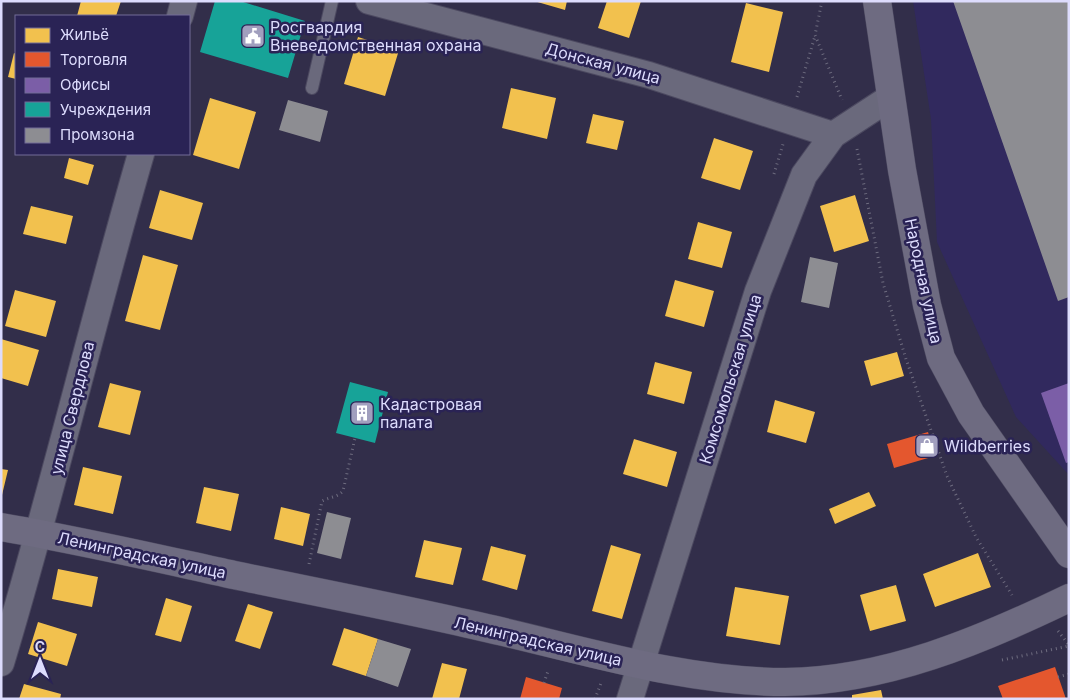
<svg xmlns="http://www.w3.org/2000/svg" width="1070" height="700" viewBox="0 0 1070 700" font-family="Inter,sans-serif">
  <style>
    .built { fill: #31295e }
    .homes { fill: #f2c14e }
    .shops { fill: #e4572e }
    .offices { fill: #7b5ea7 }
    .public { fill: #17a398 }
    .industry { fill: #8d8d92 }
    .lines { fill: none; stroke-linecap: round; stroke-linejoin: round }
    .lane-casing { stroke: #4c4960; stroke-width: 14 }
    .street-casing { stroke: #4c4960; stroke-width: 28 }
    .secondary-casing { stroke: #4c4960; stroke-width: 29 }
    .path { stroke: #6e6c7f; stroke-width: 3; stroke-dasharray: 1 4; stroke-linecap: butt }
    .lane { stroke: #6a697c; stroke-width: 12 }
    .street { stroke: #6a697c; stroke-width: 26 }
    .secondary { stroke: #6e6b81; stroke-width: 28 }
    .labels { text-anchor: middle; stroke-width: 5; stroke-linejoin: round; paint-order: stroke }
    .poi-label { font-size: 16px; fill: #dddcfd; stroke: #2a2355; text-anchor: start }
    .street-label { font-size: 16px; fill: #dddcfd; stroke: #2a2355 }
  </style>
  <rect width="100%" height="100%" fill="#322e4a"/>
  <path class="built" d="M913,1h156v474l-53,-58 -79,-175 -6,-123z"/>
  <path class="homes" d="M121,1l-5,15h-39l4,-15z
    M534,1h33l-2,9z
    M607,1h34l-12,37 -31,-10z
    M746,3l37,9 -14,60 -38,-10z
    M358,37l41,13 -14,46 -41,-12z
    M14,53l2,1v25l-8,-2z
    M511,88l45,10 -9,41 -45,-11z
    M210,98l46,14 -17,57 -46,-14z
    M593,114l31,7 -7,29 -31,-7z
    M714,138l39,13 -13,39 -39,-12z
    M69,158l25,7 -6,20 -24,-7z
    M160,190l43,13 -11,37 -43,-12z
    M855,195l14,46 -35,11 -14,-46z
    M31,206l42,10 -7,28 -43,-10z
    M698,222l34,10 -10,36 -34,-9z
    M143,255l35,10 -18,65 -35,-9z
    M675,280l39,11 -10,36 -39,-11z
    M15,290l41,11 -10,36 -41,-11z
    M1,339l38,11 -11,36 -27,-8z
    M897,352l7,24 -33,10 -7,-25z
    M655,362l37,10 -8,32 -37,-10z
    M110,383l31,8 -11,44 -32,-8z
    M775,400l40,12 -9,31 -39,-11z
    M634,439l43,13 -10,35 -44,-13z
    M83,467l39,9 -9,38 -39,-9z
    M1,469l7,1 -6,25h-1z
    M204,487l35,7 -8,37 -35,-8z
    M869,492l7,14 -41,18 -6,-15z
    M281,507l29,7 -7,32 -29,-7z
    M424,540l38,8 -9,37 -38,-8z
    M611,545l30,9 -19,65 -30,-8z
    M491,546l35,9 -9,35 -35,-10z
    M978,553l13,34 -56,20 -12,-33z
    M58,569l40,8 -6,30 -40,-8z
    M896,585l10,36 -36,10 -10,-36z
    M735,587l54,9 -9,49 -54,-9z
    M166,598l26,8 -11,36 -26,-7z
    M248,604l25,8 -13,37 -25,-8z
    M38,622l39,12 -10,32 -39,-12z
    M344,628l34,11 -12,37 -34,-11z
    M442,663l25,6 -8,30h-27z
    M24,684l37,10 -1,5h-41z
    M881,690l2,9h-31v-4z"/>
  <path class="shops" d="M928,432l7,24 -41,12 -7,-24z
    M1055,667l11,32h-63l-5,-13z
    M526,677l36,11 -3,11h-39z"/>
  <path class="offices" d="M1069,383v79l-3,1 -25,-70z"/>
  <path class="public" d="M215,1h25l65,20 -17,57 -88,-26z
    M350,382l38,10 -13,51 -39,-10z"/>
  <path class="industry" d="M953,1h116v296l-11,4z
    M288,100l40,11 -8,31 -41,-12z
    M810,257l28,6 -9,45 -28,-6z
    M327,512l24,6 -10,41 -24,-6z
    M378,639l33,10 -13,38 -32,-11z"/>
  <g class="lines">
    <g class="lane-casing">
      <path id="lane" d="M312,88l20,-87"/>
    </g>
    <g class="street-casing">
      <path id="street" d="M369,1l280,74 184,60
        M180,16l4,-15
        M1,663c51,-169 91,-340 140,-509
        M630,699l128,-408 46,-116 29,-40 58,-38"/>
    </g>
    <g class="secondary-casing">
      <path id="secondary" d="M877,1l25,169 25,135 14,53 30,56 98,140
        M1,527c78,13 155,31 233,48 82,17 166,33 248,52 99,22 200,55 303,55 100,-1 195,-41 284,-84"/>
    </g>
    <path class="path" d="M822,1l-7,34 27,65
      M797,97l18,-61
      M857,149l26,134 23,76 41,117 29,61 36,58
      M774,174l9,-30
      M309,564l13,-63c8,-4 16,-4 21,-10l12,-53
      M1058,631l11,14
      M1002,660l67,-14
      M1058,677l11,-3
      M544,683l4,-12
      M595,699l6,-16"/>
    <use href="#lane" class="lane"/>
    <use href="#street" class="street"/>
    <use href="#secondary" class="secondary"/>
  </g>
  <defs>
    <g id="civic-square" transform="scale(1.25)"><rect x="-9" y="-9" width="18" height="18" rx="4" fill="#a19fbe" stroke="#2a2355"/><path d="M-.6-6.5H3V-4.5H.6V-3L4-1V1h2V6H-6V1h2V-1L-.6-3ZM-1.2 2.5V6h2.4V2.5Z" fill="#fff"/></g>
    <g id="building-square" transform="scale(1.25)"><rect x="-9" y="-9" width="18" height="18" rx="4" fill="#a19fbe" stroke="#2a2355"/><path d="M-4-6H4V6H1V3H-1V6H-4ZM-2.5-4.3h1.7v1.8h-1.7ZM.8-4.3h1.7v1.8H.8ZM-2.5-1h1.7V.8h-1.7ZM.8-1h1.7V.8H.8Z" fill="#fff"/></g>
    <g id="shop-square" transform="scale(1.25)"><rect x="-9" y="-9" width="18" height="18" rx="4" fill="#a19fbe" stroke="#2a2355"/><path d="M-5-2.5h2.3a2.7 3.5 0 0 1 5.4 0H5L5.5 6h-11ZM-1.5-2.5h3a1.5 2.3 0 0 0-3 0Z" fill="#fff"/></g>
  </defs>
  <g fill-rule="evenodd">
    <use href="#civic-square" x="253" y="36"/>
    <use href="#building-square" x="362" y="413"/>
    <use href="#shop-square" x="927" y="446"/>
  </g>
  <g class="labels">
    <g class="poi-label">
      <text x="270" y="33">Росгвардия<tspan x="270" dy="18">Вневедомственная охрана</tspan></text>
      <text x="380" y="410">Кадастровая<tspan x="380" dy="18">палата</tspan></text>
      <text x="944" y="452">Wildberries</text>
    </g>
    <g class="street-label">
      <text transform="translate(603 63) rotate(15)" y="6">Донская улица</text>
      <text transform="translate(924 281) rotate(78)" y="6">Народная улица</text>
      <text transform="translate(730 379) rotate(-73)" y="6">Комсомольская улица</text>
      <text transform="translate(72 408) rotate(-76)" y="6">улица Свердлова</text>
      <text transform="translate(142 555) rotate(12)" y="6">Ленинградская улица</text>
      <text transform="translate(538 641) rotate(13)" y="6">Ленинградская улица</text>
    </g>
  </g>
  <rect width="1070" height="700" fill="none" stroke="#dddcfd" stroke-width="5"/>
  <rect x="15" y="15" width="175" height="140" fill="#2a2355" stroke="#726d98"/>
  <rect x="25" y="28" width="25" height="15" fill="#f2c14e" stroke="#726d98"/>
  <text x="60" y="40" font-size="15" fill="#dddcfd">Жильё</text>
  <rect x="25" y="52" width="25" height="15" fill="#e4572e" stroke="#726d98"/>
  <text x="60" y="65" font-size="15" fill="#dddcfd">Торговля</text>
  <rect x="25" y="78" width="25" height="15" fill="#7b5ea7" stroke="#726d98"/>
  <text x="60" y="90" font-size="15" fill="#dddcfd">Офисы</text>
  <rect x="25" y="102" width="25" height="15" fill="#17a398" stroke="#726d98"/>
  <text x="60" y="115" font-size="15" fill="#dddcfd">Учреждения</text>
  <rect x="25" y="128" width="25" height="15" fill="#8d8d92" stroke="#726d98"/>
  <text x="60" y="140" font-size="15" fill="#dddcfd">Промзона</text>
  <g transform="translate(40 660)" stroke="#2a2355" stroke-width="4" paint-order="stroke">
  <path d="M0-4L9 19L0 12L-9 19Z" fill="#dddcfd"/>
  <text y="-8" font-size="14" font-weight="bold" text-anchor="middle" fill="#dddcfd">С</text>
  </g>
</svg>
